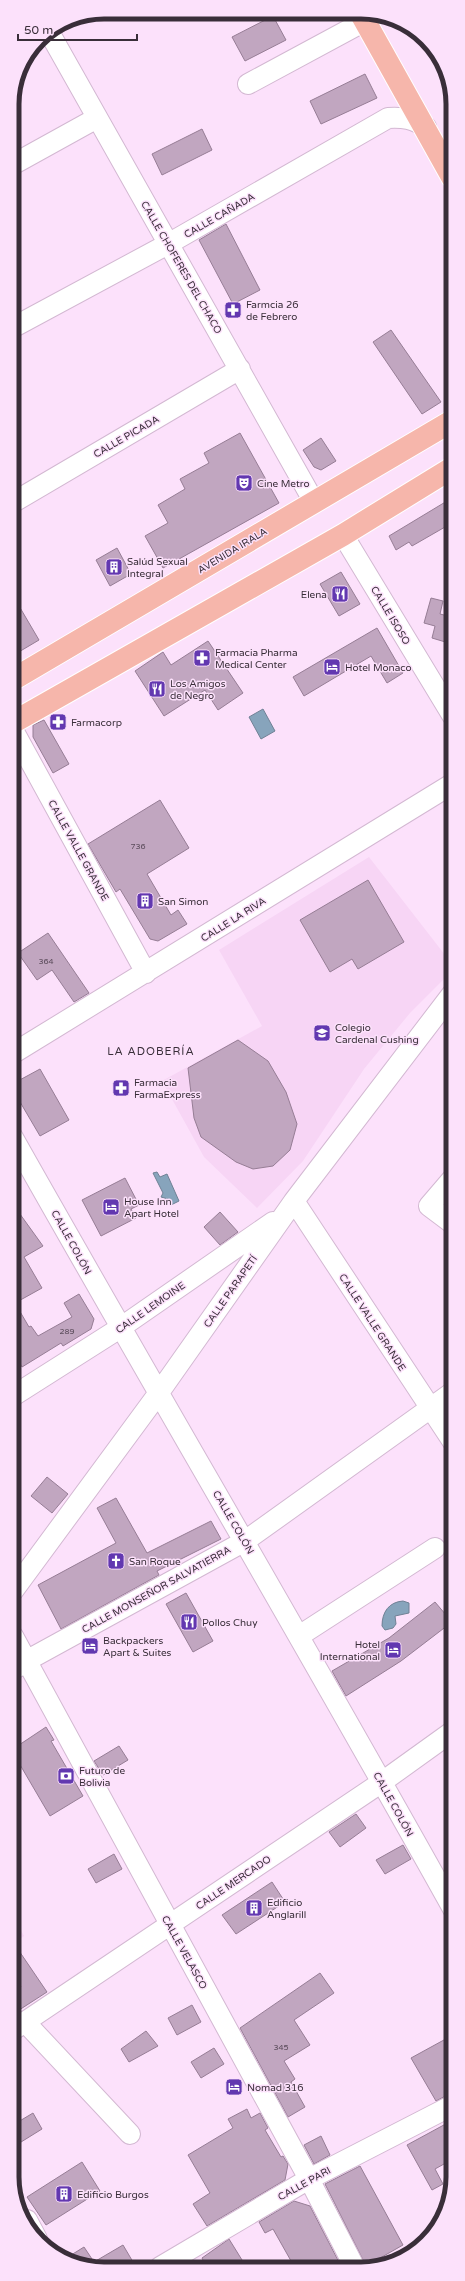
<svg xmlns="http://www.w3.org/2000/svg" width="465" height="2281" viewBox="0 0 465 2281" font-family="'Varela Round',sans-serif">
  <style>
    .built { fill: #f7d5f5 }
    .water { fill: #87a4bc; stroke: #708195 }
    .building { fill: #c1a6c0; stroke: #967d95 }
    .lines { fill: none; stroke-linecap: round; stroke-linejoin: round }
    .minor-casing { stroke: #d3b8d2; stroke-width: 22 }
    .major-casing { stroke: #fff; stroke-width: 24 }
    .minor { stroke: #fff; stroke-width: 20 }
    .major { stroke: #f6b6ab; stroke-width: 22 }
    .labels { text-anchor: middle; stroke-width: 3; stroke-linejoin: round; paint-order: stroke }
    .number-label { font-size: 8px; fill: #5b4c5b }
    .street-label { font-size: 10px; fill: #392e39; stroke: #fce1fb }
    .poi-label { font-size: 10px; fill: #392e39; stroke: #fce1fb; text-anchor: start }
    .neighbourhood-label { font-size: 11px; letter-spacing: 1px; fill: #392e39; stroke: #fce1fb }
    .rim { fill: none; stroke: #392e39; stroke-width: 5 }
  </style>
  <rect width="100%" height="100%" fill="#fce1fb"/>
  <path class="built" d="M369,857l83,107v7l-42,42 -46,56 -61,92 -46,47 -53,-51 -42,-76 100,-55 -43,-76z
    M13,1921h3l8,15 -10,8 33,48 -34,22z"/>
  <path class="water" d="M263,709l12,22 -14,8 -12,-22z
    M157,1172l3,5 7,-3 12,27 -8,4 -3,-6 -7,-2 2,-4 -10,-20z
    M403,1601l6,2v10l-14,3 1,8 -3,4 -8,2 -3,-4c0,-14 7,-24 21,-25z"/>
  <path class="building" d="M273,16l13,24 -41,21 -13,-24z
    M365,74l12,24 -56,26 -11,-23z
    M202,129l10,21 -50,25 -10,-21z
    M226,224l34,66 -27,14 -34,-64z
    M391,330l50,72 -19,12 -49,-72z
    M240,433l39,70 -116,65 -18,-32 23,-13 -10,-18 27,-16 -5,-10 29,-16 -5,-10z
    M321,438l15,23 -15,9 -7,-3 -11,-17z
    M452,498v25l-40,23 -3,-4 -13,8 -7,-14z
    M117,548l14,26 -21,12 -14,-26z
    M341,572l19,32 -21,12 -19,-32z
    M12,594l27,46 -27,16z
    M431,598l12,3 -3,13 12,3v27l-20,-6 3,-12 -11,-3z
    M377,628l26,45 -16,10 -16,-27 -67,40 -11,-19z
    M208,641l35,52 -25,17 -13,-20 -41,26 -29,-45 28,-19 8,13z
    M44,720l25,44 -16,9 -20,-36v-12z
    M160,800l29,48 -42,26 24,41 7,-5 9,14 -29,17 -8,-2 -30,-50 -4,3 -28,-48z
    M368,880l36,62 -46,27 -6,-10 -22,13 -30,-52z
    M48,933l41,60 -15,9 -22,-32 -15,10 -19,-27z
    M238,1040l30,21 18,31 11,32 -7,26 -17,16 -20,3 -17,-7 -35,-25 -7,-19 -6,-50z
    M40,1069l29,51 -29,16 -27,-46 3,-8z
    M125,1178l14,27 -8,4 5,9 -35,18 -19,-36z
    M12,1203l31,43 -19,11 18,31 -27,15 14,24 2,-1 7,10 34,-19 -8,-14 15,-9 15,25 -3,10 -28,17 -2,-3 -39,24 -9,-16z
    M220,1212l18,20 -18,13 -16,-18z
    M47,1477l21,17 -16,19 -21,-17z
    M116,1498l31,55 64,-32 10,18 -64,32 2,4 -98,54 -23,-44 78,-42 -19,-35z
    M186,1593l27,48 -20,11 -27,-48z
    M435,1602l17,20 -51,39 -55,35 -14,-25 57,-33z
    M46,1727l8,13 -3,1 32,55 -33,20 -31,-53 -6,4v-18z
    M119,1746l9,14 -25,15 -9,-14z
    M356,1814l10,14 -26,19 -11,-15z
    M403,1845l8,14 -26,15 -9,-14z
    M114,1854l8,15 -26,14 -8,-14z
    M272,1882l13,20 -49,32 -14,-19z
    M13,1942l34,50 -34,22v-22l8,-5 -8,-16z
    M320,1973l14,20 -40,27 16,25 -26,16 11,18 -4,3 14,25 -17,10 -48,-89z
    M192,2005l9,17 -24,13 -9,-17z
    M146,2031l12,15 -29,16 -8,-13z
    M453,2035v57l-17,9 -25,-43z
    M214,2048l10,16 -23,14 -10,-16z
    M247,2109l4,9 9,-5 8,15 -3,2 16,27 2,-1 5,8 -3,16 -78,46 -14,-22 17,-11 -22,-38 45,-27 -5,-9z
    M33,2113l9,16 -29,18v-22z
    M453,2120v39l-18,10 8,15 -11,6 -25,-45z
    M321,2136l9,19 -16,9 -10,-19z
    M82,2162l18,29 -54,34 -19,-28z
    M360,2166l43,79 -37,21 -41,-82z
    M294,2201l16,5 32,62h-47l-22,-39 -8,4 -6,-11z
    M229,2239l18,29h-40l-5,-10z
    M123,2245l13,22h-50l-18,-10 16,-10 10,15z"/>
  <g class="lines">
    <g class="minor-casing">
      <path id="minor" d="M49,32l265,470
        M248,84l117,-63
        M12,165l85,-47
        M12,328l156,-84 220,-126c16,-1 25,1 38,9
        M12,503l228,-134
        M343,535l109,180
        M12,728l134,245
        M12,1054l440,-270
        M12,1136c146,259 297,514 441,773
        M453,1178l-24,28 24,18
        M294,1201l159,241
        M13,1396l107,-68 153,-106
        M13,1591l145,-197 136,-193 158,-207
        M13,1636l296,543 46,89
        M299,1636l136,-88
        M13,1670l13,-9 219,-120 208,-149
        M25,2022l105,112
        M13,2030l369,-248 71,-51
        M27,2220l10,19
        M160,2267l149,-88 144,-74"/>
    </g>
    <g class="major-casing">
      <path id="major" d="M361,14l91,163
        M12,680l440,-259
        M12,723l331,-188 109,-67"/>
    </g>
    <use href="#minor" class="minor"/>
    <use href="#major" class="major"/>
  </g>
  <defs>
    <g id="pharmacy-square" transform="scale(0.9)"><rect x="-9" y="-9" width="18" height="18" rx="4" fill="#6238b0" stroke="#fce1fb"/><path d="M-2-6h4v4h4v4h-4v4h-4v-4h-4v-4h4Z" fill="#fff"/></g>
    <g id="theatre-square" transform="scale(0.9)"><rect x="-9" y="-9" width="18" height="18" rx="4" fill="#6238b0" stroke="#fce1fb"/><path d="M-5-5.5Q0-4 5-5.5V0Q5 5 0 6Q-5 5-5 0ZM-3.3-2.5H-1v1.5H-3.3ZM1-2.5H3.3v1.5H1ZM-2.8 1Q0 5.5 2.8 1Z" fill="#fff"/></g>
    <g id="building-square" transform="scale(0.9)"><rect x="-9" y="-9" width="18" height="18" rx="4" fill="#6238b0" stroke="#fce1fb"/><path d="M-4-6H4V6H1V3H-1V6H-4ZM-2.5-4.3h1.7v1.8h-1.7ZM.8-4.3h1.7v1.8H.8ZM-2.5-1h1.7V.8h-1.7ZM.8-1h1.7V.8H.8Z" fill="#fff"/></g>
    <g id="restaurant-square" transform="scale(0.9)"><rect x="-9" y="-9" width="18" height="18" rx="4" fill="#6238b0" stroke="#fce1fb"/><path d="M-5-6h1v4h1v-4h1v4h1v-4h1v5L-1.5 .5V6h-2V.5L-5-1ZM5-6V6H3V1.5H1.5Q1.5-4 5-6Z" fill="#fff"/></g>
    <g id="hotel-square" transform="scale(0.9)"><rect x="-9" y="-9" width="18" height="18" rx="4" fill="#6238b0" stroke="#fce1fb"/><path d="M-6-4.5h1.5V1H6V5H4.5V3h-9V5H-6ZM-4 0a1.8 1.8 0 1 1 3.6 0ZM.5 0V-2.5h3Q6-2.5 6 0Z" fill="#fff"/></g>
    <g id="school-square" transform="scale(0.9)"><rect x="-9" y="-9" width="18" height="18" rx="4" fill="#6238b0" stroke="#fce1fb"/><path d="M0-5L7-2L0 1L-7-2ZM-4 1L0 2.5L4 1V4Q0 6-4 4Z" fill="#fff"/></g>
    <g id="church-square" transform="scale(0.9)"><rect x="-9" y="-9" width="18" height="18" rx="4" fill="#6238b0" stroke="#fce1fb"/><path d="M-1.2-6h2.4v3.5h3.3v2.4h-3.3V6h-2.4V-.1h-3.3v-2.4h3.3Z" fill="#fff"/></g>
    <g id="bank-square" transform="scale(0.9)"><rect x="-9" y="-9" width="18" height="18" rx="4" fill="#6238b0" stroke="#fce1fb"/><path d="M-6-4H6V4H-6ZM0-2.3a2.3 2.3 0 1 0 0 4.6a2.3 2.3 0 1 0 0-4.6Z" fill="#fff"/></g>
  </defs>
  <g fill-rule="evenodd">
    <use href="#pharmacy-square" x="233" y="310"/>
    <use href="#theatre-square" x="244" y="483"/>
    <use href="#building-square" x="114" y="567"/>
    <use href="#restaurant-square" x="340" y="594"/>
    <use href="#pharmacy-square" x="202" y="658"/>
    <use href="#hotel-square" x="332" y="667"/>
    <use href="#restaurant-square" x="157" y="689"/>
    <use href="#pharmacy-square" x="58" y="722"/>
    <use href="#building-square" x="145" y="901"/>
    <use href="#school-square" x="322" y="1033"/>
    <use href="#pharmacy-square" x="121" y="1088"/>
    <use href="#hotel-square" x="111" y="1207"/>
    <use href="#church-square" x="116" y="1561"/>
    <use href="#restaurant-square" x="189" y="1622"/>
    <use href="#hotel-square" x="90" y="1646"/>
    <use href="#hotel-square" x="393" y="1650"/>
    <use href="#bank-square" x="66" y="1776"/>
    <use href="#building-square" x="254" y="1908"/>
    <use href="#hotel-square" x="234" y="2087"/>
    <use href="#building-square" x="64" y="2194"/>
  </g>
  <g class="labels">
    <g class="number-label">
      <text x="138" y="849">736</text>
      <text x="46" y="964">364</text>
      <text x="67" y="1334">289</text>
      <text x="281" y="2050">345</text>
    </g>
    <g class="street-label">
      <text transform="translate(219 215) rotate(-30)" y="4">CALLE CAÑADA</text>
      <text transform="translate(182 267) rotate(60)" y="4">CALLE CHOFERES DEL CHACO</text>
      <text transform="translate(126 436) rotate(-30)" y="4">CALLE PICADA</text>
      <text transform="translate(232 550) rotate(-31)" y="4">AVENIDA IRALA</text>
      <text transform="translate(391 615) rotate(59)" y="4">CALLE ISOSO</text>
      <text transform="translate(79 850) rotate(61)" y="4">CALLE VALLE GRANDE</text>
      <text transform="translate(233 919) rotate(-32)" y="4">CALLE LA RIVA</text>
      <text transform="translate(72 1242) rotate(61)" y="4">CALLE COLÓN</text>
      <text transform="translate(230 1291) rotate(-55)" y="4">CALLE PARAPETÍ</text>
      <text transform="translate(150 1307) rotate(-35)" y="4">CALLE LEMOINE</text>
      <text transform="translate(373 1322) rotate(57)" y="4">CALLE VALLE GRANDE</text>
      <text transform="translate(234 1522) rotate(60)" y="4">CALLE COLÓN</text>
      <text transform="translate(156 1589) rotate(-29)" y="4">CALLE MONSEÑOR SALVATIERRA</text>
      <text transform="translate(394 1804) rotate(61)" y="4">CALLE COLÓN</text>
      <text transform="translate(233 1882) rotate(-34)" y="4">CALLE MERCADO</text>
      <text transform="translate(185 1952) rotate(61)" y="4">CALLE VELASCO</text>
      <text transform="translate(304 2183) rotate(-29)" y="4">CALLE PARI</text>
    </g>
    <g class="poi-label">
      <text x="246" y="308">Farmcia 26<tspan x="246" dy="12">de Febrero</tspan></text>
      <text x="257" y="487">Cine Metro</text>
      <text x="127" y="565">Salúd Sexual<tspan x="127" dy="12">Integral</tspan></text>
      <text x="327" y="598" text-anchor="end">Elena</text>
      <text x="215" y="656">Farmacia Pharma<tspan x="215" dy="12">Medical Center</tspan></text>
      <text x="345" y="671">Hotel Monaco</text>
      <text x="170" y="687">Los Amigos<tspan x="170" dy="12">de Negro</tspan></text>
      <text x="71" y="726">Farmacorp</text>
      <text x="158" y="905">San Simon</text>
      <text x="335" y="1031">Colegio<tspan x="335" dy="12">Cardenal Cushing</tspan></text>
      <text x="134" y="1086">Farmacia<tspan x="134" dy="12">FarmaExpress</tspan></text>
      <text x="124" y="1205">House Inn<tspan x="124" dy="12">Apart Hotel</tspan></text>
      <text x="129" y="1565">San Roque</text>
      <text x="202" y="1626">Pollos Chuy</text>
      <text x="103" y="1644">Backpackers<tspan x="103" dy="12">Apart &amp; Suites</tspan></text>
      <text x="380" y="1648" text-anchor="end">Hotel<tspan x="380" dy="12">International</tspan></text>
      <text x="79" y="1774">Futuro de<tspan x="79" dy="12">Bolivia</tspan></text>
      <text x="267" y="1906">Edificio<tspan x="267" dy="12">Anglarill</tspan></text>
      <text x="247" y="2091">Nomad 316</text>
      <text x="77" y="2198">Edificio Burgos</text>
    </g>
    <g class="neighbourhood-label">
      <text x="151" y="1055">LA ADOBERÍA</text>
    </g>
  </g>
  <path d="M0 0H465V2281H0ZM104 19H361A85 85 0 0 1 446 104V2177A85 85 0 0 1 361 2262H104A85 85 0 0 1 19 2177V104A85 85 0 0 1 104 19Z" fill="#fce1fb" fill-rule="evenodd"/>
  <path class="rim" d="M104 19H361A85 85 0 0 1 446 104V2177A85 85 0 0 1 361 2262H104A85 85 0 0 1 19 2177V104A85 85 0 0 1 104 19Z"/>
  <path d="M18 34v6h119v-6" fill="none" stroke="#392e39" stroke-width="2"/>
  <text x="24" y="34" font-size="12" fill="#392e39" stroke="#fce1fb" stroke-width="3" paint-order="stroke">50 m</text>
</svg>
